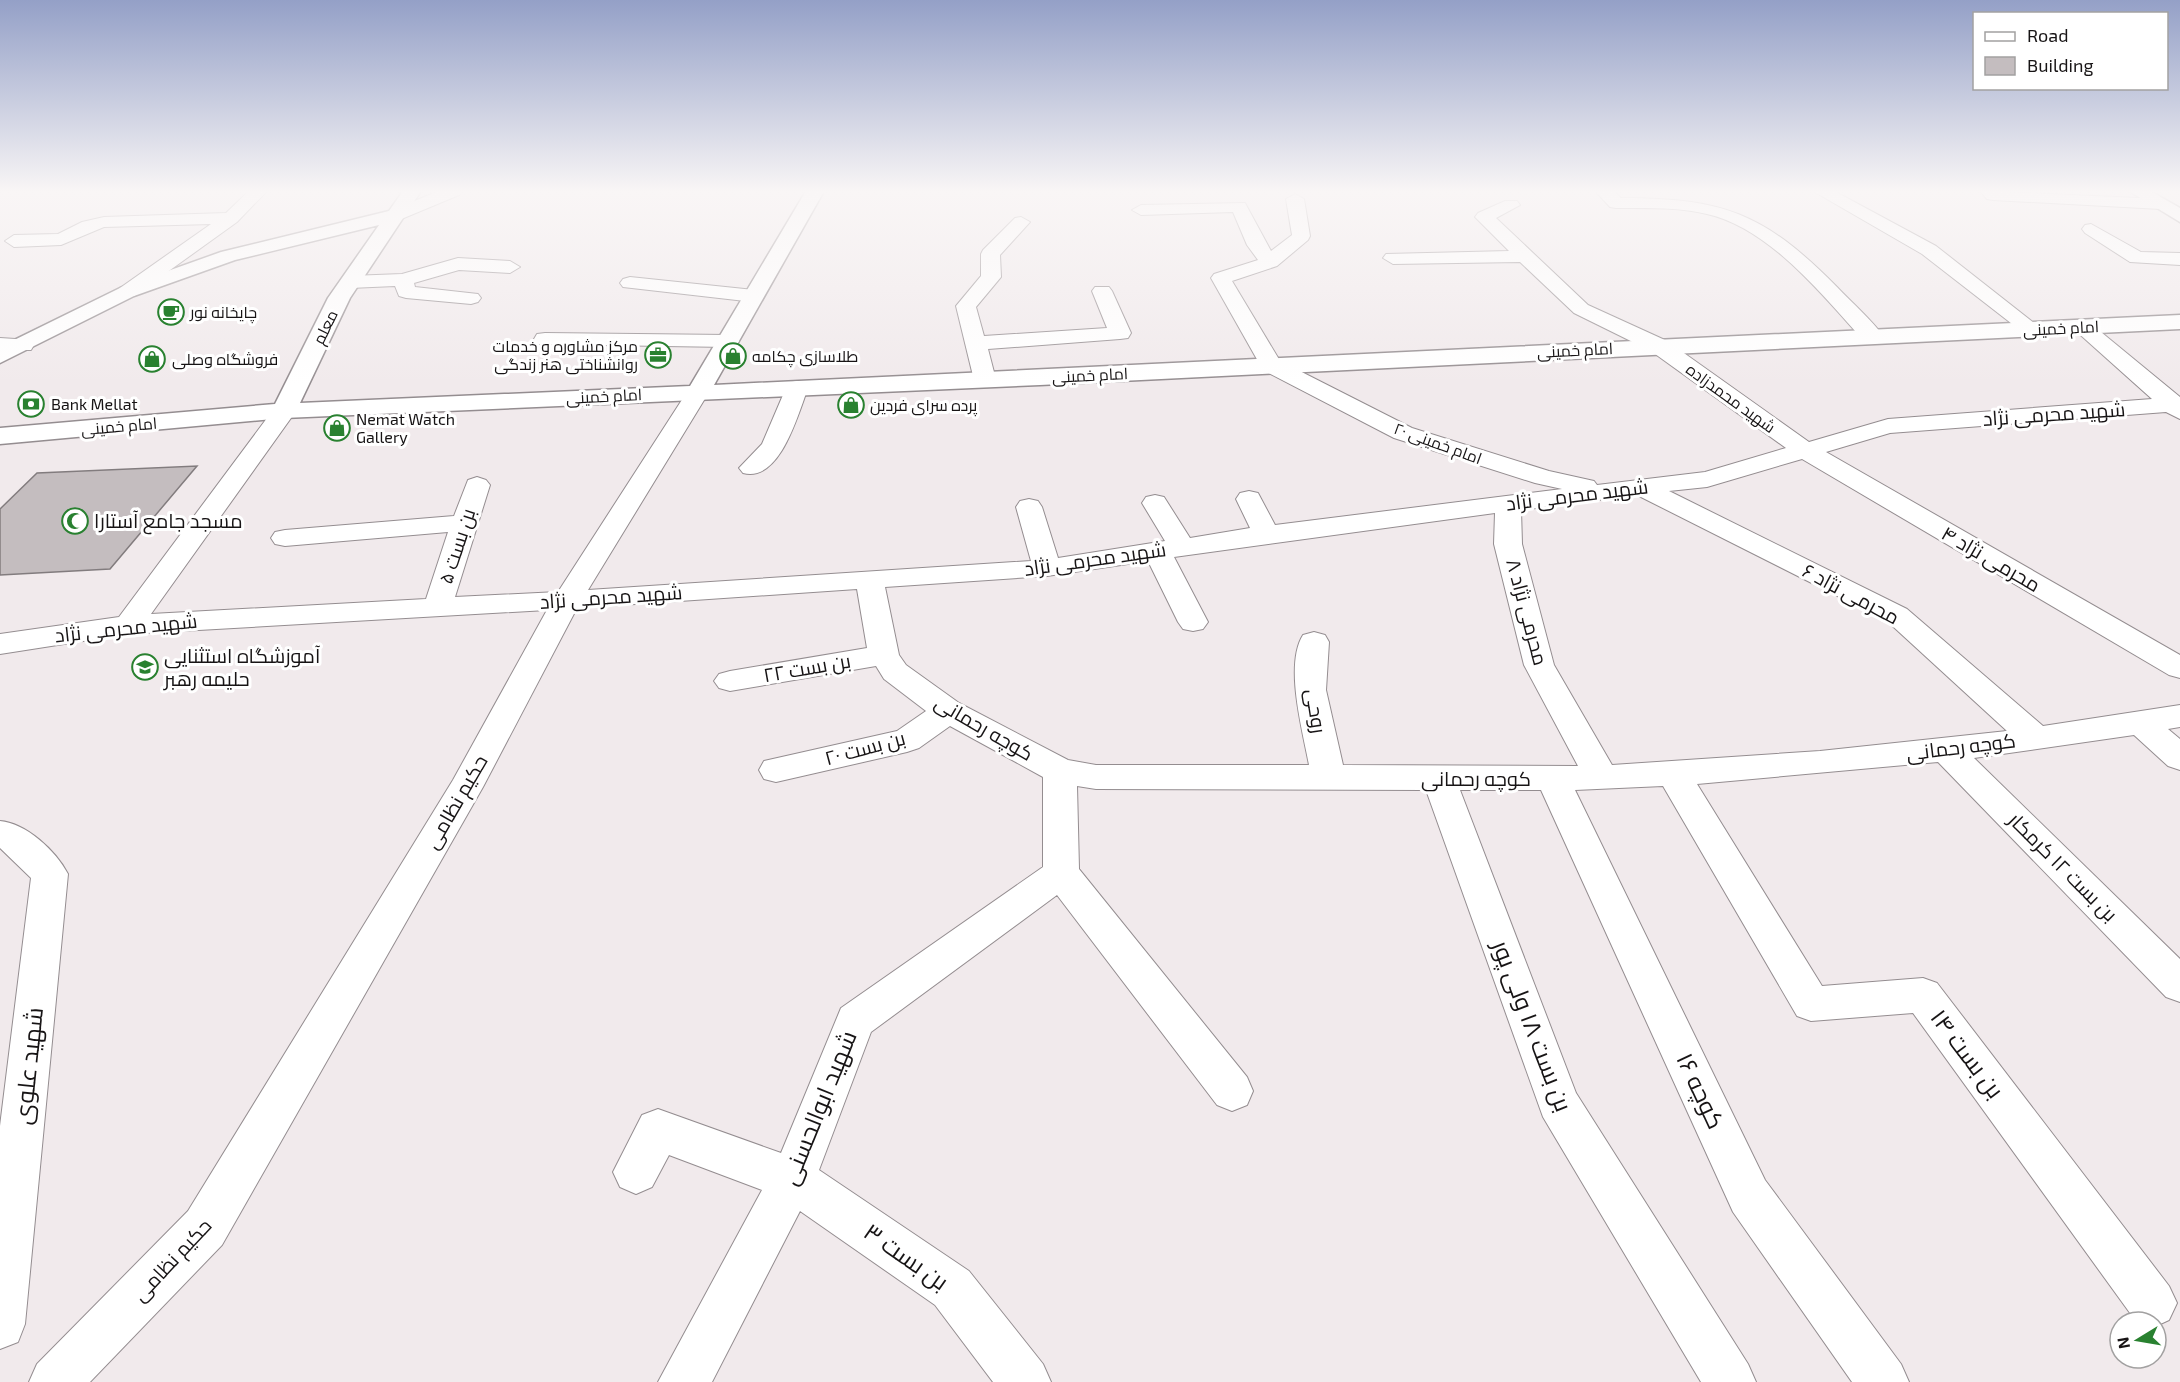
<svg xmlns="http://www.w3.org/2000/svg" width="2180" height="1382" viewBox="0 0 2180 1382" font-family="'Exo 2',Cairo,sans-serif">
  <style>
    .building { fill: #c4bdbf; stroke: #827c7e; stroke-width: 1.5 }
    .lines { fill: none; stroke-linecap: round; stroke-linejoin: round }
    .street-casing { stroke: #948d90; stroke-width: 2 }
    .secondary-casing { stroke: #948d90; stroke-width: 3 }
    .street { fill: #fff; fill-rule: evenodd }
    .secondary { fill: #fff; fill-rule: evenodd }
    .labels { text-anchor: middle; stroke-width: 6; stroke-linejoin: round; paint-order: stroke }
    .far-poi-label { font-size: 16px; fill: #171415; stroke: #fff; text-anchor: start }
    .far-street-label { font-size: 16px; fill: #171415; stroke: #fff }
    .street-label { font-size: 20px; fill: #171415; stroke: #fff }
    .poi-label { font-size: 20px; fill: #171415; stroke: #fff; text-anchor: start }
    .near-street-label { font-size: 24px; fill: #171415; stroke: #fff }
  </style>
  <rect width="100%" height="100%" fill="#f1eaec"/>
  <path class="building" d="M197,466l-87,103 -110,6v-66l37,-36z"/>
  <g class="lines">
    <g class="street-casing">
      <path id="street" d="M249,191h18l-30,31 -103,74h-14l-3,-4 3,-4 91,-64 -107,3 -43,18 -47,2 -9,-6 9,-6 44,-1 24,-12 22,-5 122,-4z
        M439,191h23l-3,4 -60,25h-12l-3,-4 3,-4z
        M1595,191h18l8,7c102,0 143,15 216,89 15,16 34,32 47,50l-3,5h-16c-41,-45 -95,-114 -158,-128 -29,-7 -61,-6 -91,-6l-6,-1z
        M1813,191h21l102,55 107,84 -4,4h-14l-103,-80z
        M1980,191l181,8 9,5 -9,5 -168,-9 -6,-1z
        M1295,194l9,5 6,37 -2,4 -31,26 -45,15 48,80 132,67 137,43 45,10 3,4 108,-13 81,-24 -135,-97 -77,-38 -54,-51 -127,2 -10,-6 3,-4 123,-3 -34,-34 3,-4 27,-12h12l3,4 -24,13 92,87 79,36 142,101 79,-23 264,-20 -76,-68 -4,-4 4,-4h14l90,74v22l-14,-7 -276,21 -64,19 354,203v23l-11,-3 -367,-216 -95,28 -38,4 238,118 136,117 137,-21v22l-12,2 12,10v31l-12,-4 -34,-31 -160,23 206,201v43l-14,-5 -228,-235 -241,22 125,202 101,-8 14,5 232,303 8,17 -8,17 -13,6v-4l-21,-2 -222,-307 -102,8 -14,-5 -134,-230 -88,4 190,390 136,184 8,18h-57l-119,-170 -192,-422h-81l116,303 172,271 8,18h-55l-158,-265 -117,-327 -330,-1 -19,-3 2,83 168,208 6,14 -6,14 -15,6 -15,-6 -160,-210 -186,137 -52,138 150,101 74,93 8,18h-58l-58,-77 -135,-94 -88,171h-54l104,-192 -93,-35 -17,32 -16,7 -16,-7 -7,-15 29,-57 16,-6 123,44 60,-145 202,-141v-90l-93,-51 -31,22 -12,4 -131,30 -12,-3 -5,-9 5,-9 133,-30 29,-20 -42,-32 -8,-13 -146,25 -11,-3 -5,-7 5,-7 11,-3 137,-23 -10,-59 -280,19 -94,179 -261,458 -132,137h-61l8,-18 151,-153 265,-431 94,-170 -419,24 -128,20v-20l119,-17 157,-211h16l4,5 -145,203 275,-15 22,-67 -163,14 -10,-2 -4,-6 4,-6 10,-2 169,-14 14,-36 9,-3 9,3 4,5 -35,112 103,-5 129,-200 3,-5h16l3,5 -121,198 443,-29 -15,-54 4,-6 9,-2 9,2 4,6 16,51 107,-17 -23,-38 4,-6 9,-2 9,2 26,41 60,-10 -14,-29 4,-6 9,-2 9,2 17,32 287,-36 -27,-6 -141,-45 -131,-68 -52,-92 3,-4 44,-14 -11,-15 -14,-33 -92,3 -9,-5 9,-5 104,-2 26,48 21,-16 -6,-36zM1637,495l250,126 120,110 -187,20 -208,14 -58,-100 -32,-121 -1,-34zM1495,513l-1,31 30,121 54,101 -235,-1 -17,-75 3,-48 -4,-7 -11,-3 -11,3c-19,30 0,97 6,130h-213l-28,-5 -109,-57 -53,-38 -7,-10 -14,-68 162,-11 101,-15 30,61 5,7 10,2 10,-2 5,-7 -34,-65z
        M1021,217l9,5 -30,33 1,22 -25,30 8,29 123,-8 -15,-37 3,-4h14l3,4 19,42 -3,5 -8,1 -132,10 8,31 -3,5h-16l-3,-5 -18,-74 25,-30v-22l2,-4 32,-32z
        M2091,224l50,28 39,1v12l-50,-3 -45,-29 -3,-4 3,-4z
        M458,258l52,3 10,6 -10,6 -51,-3 -45,13 1,4 63,7 3,4 -3,4 -7,2 -65,-6 -7,-2 -4,-10 -45,2 -7,-2 -3,-4 3,-4 7,-2 52,-2z
        M630,277l124,13 7,2 3,4 -3,4 -7,2 -131,-15 -3,-4 3,-4z
        M545,333l183,2 8,1 3,5 -3,5 -8,1 -191,-3 -3,-5 3,-5z
        M0,338l31,2 3,5 -3,5h-31z
        M797,381l8,2 3,5c-10,26 -28,95 -65,85l-4,-5 23,-24 24,-56 3,-5z
        M0,821c26,2 56,30 68,53l-43,450 -7,18 -18,7v-223l31,-248 -31,-30z"/>
    </g>
    <g class="secondary-casing">
      <path id="secondary" d="M403,191h18l-71,107 -50,105 390,-17 116,-195h18l-110,194 1466,-70v14l-1140,56 -756,33 -284,26v-16l275,-24 53,-106 51,-73 -144,35 -101,36 -134,67v-16l120,-59 101,-36 168,-41z
        M2129,191h21l30,17v14z"/>
    </g>
    <use href="#street" class="street"/>
    <use href="#secondary" class="secondary"/>
  </g>
  <linearGradient id="sky" x2="0" y2="1"><stop stop-color="#94a0c7"/><stop offset="0.5" stop-color="#f9f6f6"/><stop offset="1" stop-color="#f9f6f6" stop-opacity="0"/></linearGradient>
  <rect width="2180" height="384" fill="url(#sky)"/>
  <defs>
    <g id="cafe-ring" transform="scale(1.35)"><circle r="9.5" fill="#fff" stroke="#298130" stroke-width="1.5"/><path d="M-5.5-4.5H6V0H3Q3 3.5 0 3.5H-2.5Q-5.5 3.5-5.5 0ZM3-3.2v2h1.7v-2ZM-6 4.5H4V6H-6Z" fill="#298130"/></g>
    <g id="office-ring" transform="scale(1.35)"><circle r="9.5" fill="#fff" stroke="#298130" stroke-width="1.5"/><path d="M-6-3h4V-5.5h4V-3h4V5H-6ZM-1-4.5V-3h2v-1.5ZM-6 0V1H6V0Z" fill="#298130"/></g>
    <g id="shop-ring" transform="scale(1.35)"><circle r="9.5" fill="#fff" stroke="#298130" stroke-width="1.5"/><path d="M-5-2.5h2.3a2.7 3.5 0 0 1 5.4 0H5L5.5 6h-11ZM-1.5-2.5h3a1.5 2.3 0 0 0-3 0Z" fill="#298130"/></g>
    <g id="bank-ring" transform="scale(1.35)"><circle r="9.5" fill="#fff" stroke="#298130" stroke-width="1.5"/><path d="M-6-4H6V4H-6ZM0-2.3a2.3 2.3 0 1 0 0 4.6a2.3 2.3 0 1 0 0-4.6Z" fill="#298130"/></g>
    <g id="mosque-ring" transform="scale(1.35)"><circle r="9.5" fill="#fff" stroke="#298130" stroke-width="1.5"/><path d="M3.5-4.9A6 6 0 1 0 3.5 4.9A5 5 0 1 1 3.5-4.9Z" fill="#298130"/></g>
    <g id="school-ring" transform="scale(1.35)"><circle r="9.5" fill="#fff" stroke="#298130" stroke-width="1.5"/><path d="M0-5L7-2L0 1L-7-2ZM-4 1L0 2.5L4 1V4Q0 6-4 4Z" fill="#298130"/></g>
  </defs>
  <g fill-rule="evenodd">
    <use href="#cafe-ring" x="171" y="312"/>
    <use href="#office-ring" x="658" y="355"/>
    <use href="#shop-ring" x="733" y="356"/>
    <use href="#shop-ring" x="152" y="359"/>
    <use href="#bank-ring" x="31" y="404"/>
    <use href="#shop-ring" x="851" y="405"/>
    <use href="#shop-ring" x="337" y="428"/>
    <use href="#mosque-ring" x="75" y="521"/>
    <use href="#school-ring" x="145" y="667"/>
  </g>
  <g class="labels">
    <g class="far-poi-label">
      <text x="190" y="318">چایخانه نور</text>
      <text x="638" y="352" text-anchor="end">مرکز مشاوره و خدمات<tspan x="638" dy="18">روانشناختی هنر زندگی</tspan></text>
      <text x="752" y="362">طلاسازی چکامه</text>
      <text x="172" y="365">فروشگاه وصلی</text>
      <text x="51" y="410">Bank Mellat</text>
      <text x="870" y="411">پرده سرای فردین</text>
      <text x="356" y="425">Nemat Watch<tspan x="356" dy="18">Gallery</tspan></text>
    </g>
    <g class="far-street-label">
      <text transform="translate(325 327) rotate(-64)" y="6">معلم</text>
      <text transform="translate(2061 328) rotate(-3)" y="6">امام خمینی</text>
      <text transform="translate(1575 350) rotate(-3)" y="6">امام خمینی</text>
      <text transform="translate(1090 375) rotate(-3)" y="6">امام خمینی</text>
      <text transform="translate(604 396) rotate(-3)" y="6">امام خمینی</text>
      <text transform="translate(1731 398) rotate(36)" y="6">شهید محمدزاده</text>
      <text transform="translate(119 426) rotate(-5)" y="6">امام خمینی</text>
      <text transform="translate(1438 443) rotate(20)" y="6">امام خمینی ۲۰</text>
    </g>
    <g class="street-label">
      <text transform="translate(2054 414) rotate(-4)" y="7">شهید محرمی نژاد</text>
      <text transform="translate(1577 495) rotate(-7)" y="7">شهید محرمی نژاد</text>
      <text transform="translate(457 546) rotate(-72)" y="7">بن بست ۵</text>
      <text transform="translate(1095 559) rotate(-8)" y="7">شهید محرمی نژاد</text>
      <text transform="translate(1991 559) rotate(30)" y="7">محرمی نژاد ۴</text>
      <text transform="translate(1851 594) rotate(28)" y="7">محرمی نژاد ۶</text>
      <text transform="translate(611 597) rotate(-4)" y="7">شهید محرمی نژاد</text>
      <text transform="translate(1527 612) rotate(75)" y="7">محرمی نژاد ۸</text>
      <text transform="translate(126 628) rotate(-6)" y="7">شهید محرمی نژاد</text>
      <text transform="translate(807 668) rotate(-10)" y="7">بن بست ۲۲</text>
      <text transform="translate(1316 711) rotate(81)" y="7">روحی</text>
      <text transform="translate(984 728) rotate(30)" y="7">کوچه رحمانی</text>
      <text transform="translate(1961 747) rotate(-7)" y="7">کوچه رحمانی</text>
      <text transform="translate(865 748) rotate(-15)" y="7">بن بست ۲۰</text>
      <text x="1476" y="786">کوچه رحمانی</text>
      <text transform="translate(456 802) rotate(-60)" y="7">حکیم نظامی</text>
      <text transform="translate(2063 867) rotate(45)" y="7">بن بست ۱۲ کرمکار</text>
      <text transform="translate(172 1260) rotate(-47)" y="7">حکیم نظامی</text>
    </g>
    <g class="poi-label">
      <text x="94" y="528">مسجد جامع آستارا</text>
      <text x="164" y="663">آموزشگاه استثنایی<tspan x="164" dy="23">حلیمه رهبر</tspan></text>
    </g>
    <g class="near-street-label">
      <text transform="translate(1532 1026) rotate(69)" y="8">بن بست ۱۸ ولی پور</text>
      <text transform="translate(1967 1054) rotate(53)" y="8">بن بست ۱۴</text>
      <text transform="translate(29 1066) rotate(-84)" y="8">شهید علوی</text>
      <text transform="translate(1700 1091) rotate(65)" y="8">کوچه ۱۶</text>
      <text transform="translate(819 1108) rotate(-68)" y="8">شهید ابوالحسنی</text>
      <text transform="translate(906 1257) rotate(35)" y="8">بن بست ۳</text>
    </g>
  </g>
  <rect x="1973" y="12" width="195" height="78" fill="#ffffff" stroke="#a2a1a1" stroke-width="1.5"/>
  <rect x="1985" y="32" width="30" height="9" fill="#ffffff" stroke="#a2a1a1" stroke-width="1.5"/>
  <text x="2027" y="42" font-size="18" fill="#171415">Road</text>
  <rect x="1985" y="57" width="30" height="18" fill="#c4bdbf" stroke="#a2a1a1" stroke-width="1.5"/>
  <text x="2027" y="72" font-size="18" fill="#171415">Building</text>
  <g transform="translate(2138 1340) rotate(259)"><circle r="28" fill="#ffffff" stroke="#a2a1a1" stroke-width="1.5"/>
  <path d="M0-4.5L10 22L0 15L-10 22Z" fill="#298130"/>
  <text y="-9" font-size="16" font-weight="bold" text-anchor="middle" fill="#171415">N</text>
  </g>
</svg>
